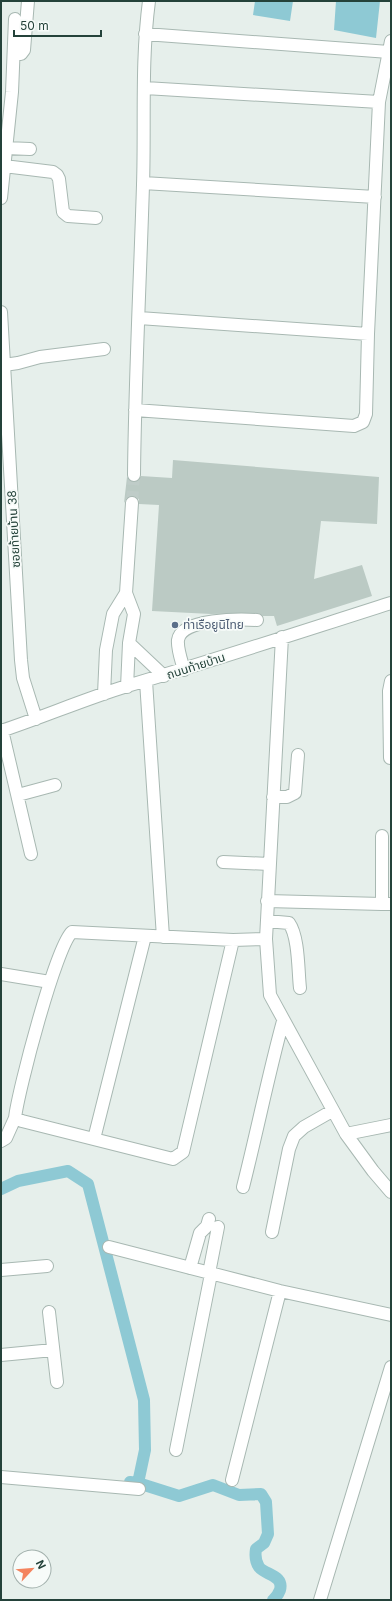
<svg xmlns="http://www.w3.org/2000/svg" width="392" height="1601" viewBox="0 0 392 1601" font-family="Inter,'Noto Sans Thai',sans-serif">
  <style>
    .water { fill: #8ec9d4 }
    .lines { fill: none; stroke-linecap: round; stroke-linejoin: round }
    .canal { stroke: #8ec9d4; stroke-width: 12 }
    .building { fill: #bbcac4 }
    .minor-tunnel { stroke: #bfccc8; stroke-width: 12; stroke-dasharray: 12 6; stroke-linecap: butt }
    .minor-casing { stroke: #a8b8b2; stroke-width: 14 }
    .minor { stroke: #fff; stroke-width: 12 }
    .service-dot { fill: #5c6f8a; stroke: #f7fbf9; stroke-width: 1.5 }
    .labels { text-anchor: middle; stroke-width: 3.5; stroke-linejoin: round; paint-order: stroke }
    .street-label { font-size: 12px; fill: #24423a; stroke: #f7fbf9 }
    .service-label { font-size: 12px; fill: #4e5e75; stroke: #f7fbf9; text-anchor: start }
  </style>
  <rect width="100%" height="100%" fill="#e6efeb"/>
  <path class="water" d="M255,1h38l-3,20 -37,-6z
    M336,1h44l-4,37 -42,-8z"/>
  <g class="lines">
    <path class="canal" d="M1,1189l17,-8 50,-10 20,13 56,216 1,50 -7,33
      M130,1482l8,1 41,13 34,-11 26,10 22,-1 5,8 2,32 -4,9 -8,6c-1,6 -1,12 3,18 6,8 25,8 21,23 -2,5 -3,7 -7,10"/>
  </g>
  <path class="building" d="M173,460l206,17 -2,47 -56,-3 -7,58 48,-14 10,31 -95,30 -3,-10h-11l-6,-3 -46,1 -59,-3 7,-106 -20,-1v-5l-6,-3h-5l-4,7 3,-26 3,4 4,1 4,-1 3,-5 31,2z"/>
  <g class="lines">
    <path class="minor-tunnel" d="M132,503l2,-28"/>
    <g class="minor-casing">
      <path id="minor" d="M145,34l244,18
        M14,54h7l3,-4 4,-49
        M145,88l234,14
        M6,148l24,1
        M4,166l49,6 4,3 2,4 4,33 5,4 28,2
        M143,183l232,14
        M1,198l11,-106 3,-73
        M1,312l20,348 2,18 13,41
        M139,318l229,16
        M4,365l14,-2 22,-6 64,-8
        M135,410l219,16 9,-4 3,-8 2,-80 11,-232 12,-61
        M134,475c1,-97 6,-193 9,-290 2,-61 -2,-123 6,-184
        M282,637l-16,302 4,56 76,139 27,37 18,21
        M129,643l35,33
        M184,670c-2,-8 -7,-21 -6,-30 3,-22 63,-21 79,-20
        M146,681l17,256
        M127,687l2,-44 5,-29 -8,-21 6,-90
        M104,694l2,-44 7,-36 13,-21
        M2,730l29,124
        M1,731c42,-14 84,-32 126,-45 88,-26 176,-55 264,-83
        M390,758l-1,-67 2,-10
        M18,795l37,-10
        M273,797h14l8,-4 3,-38
        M382,836v68h9
        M223,862l46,2
        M267,901l115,3
        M267,921l22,2c10,14 9,48 11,65
        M233,940l-50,212 -10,7 -151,-38 -7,-3c3,-27 41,-172 57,-186l161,8 33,-1
        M1,974l49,8
        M346,1134l45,-9
        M94,1139l51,-203
        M1,1141l5,-3 9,-20
        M243,1187c14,-55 25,-111 40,-166
        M272,1232l17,-83 5,-13 10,-9 28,-16
        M109,1247l171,44 111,24
        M190,1268l10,-35 7,-7 2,-7
        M1,1270l46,-4
        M209,1273l9,-46
        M49,1312l8,70
        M1,1355l52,-5
        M176,1450l35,-176
        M1,1477l138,12
        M232,1480l48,-189
        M320,1600l71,-233"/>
    </g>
    <use href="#minor" class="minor"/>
  </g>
  <circle class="service-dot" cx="175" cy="625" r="4"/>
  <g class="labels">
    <g class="street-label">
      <text transform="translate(14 529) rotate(-93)" y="4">ซอยท้ายบ้าน 38</text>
      <text transform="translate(196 666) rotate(-18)" y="4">ถนนท้ายบ้าน</text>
    </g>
    <g class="service-label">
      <text x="183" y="629">ท่าเรือยูนิไทย</text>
    </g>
  </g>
  <rect width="392" height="1601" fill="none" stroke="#24423a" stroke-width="4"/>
  <g transform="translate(32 1569) rotate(64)"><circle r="19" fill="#f7fbf9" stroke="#a3b1ad"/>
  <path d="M0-3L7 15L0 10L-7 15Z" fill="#f4845f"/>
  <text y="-6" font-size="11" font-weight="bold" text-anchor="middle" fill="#24423a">N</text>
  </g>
  <path d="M14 30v6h87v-6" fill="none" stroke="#24423a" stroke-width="2"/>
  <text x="20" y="30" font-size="12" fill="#24423a" stroke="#f7fbf9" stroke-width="3" paint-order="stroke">50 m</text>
</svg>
